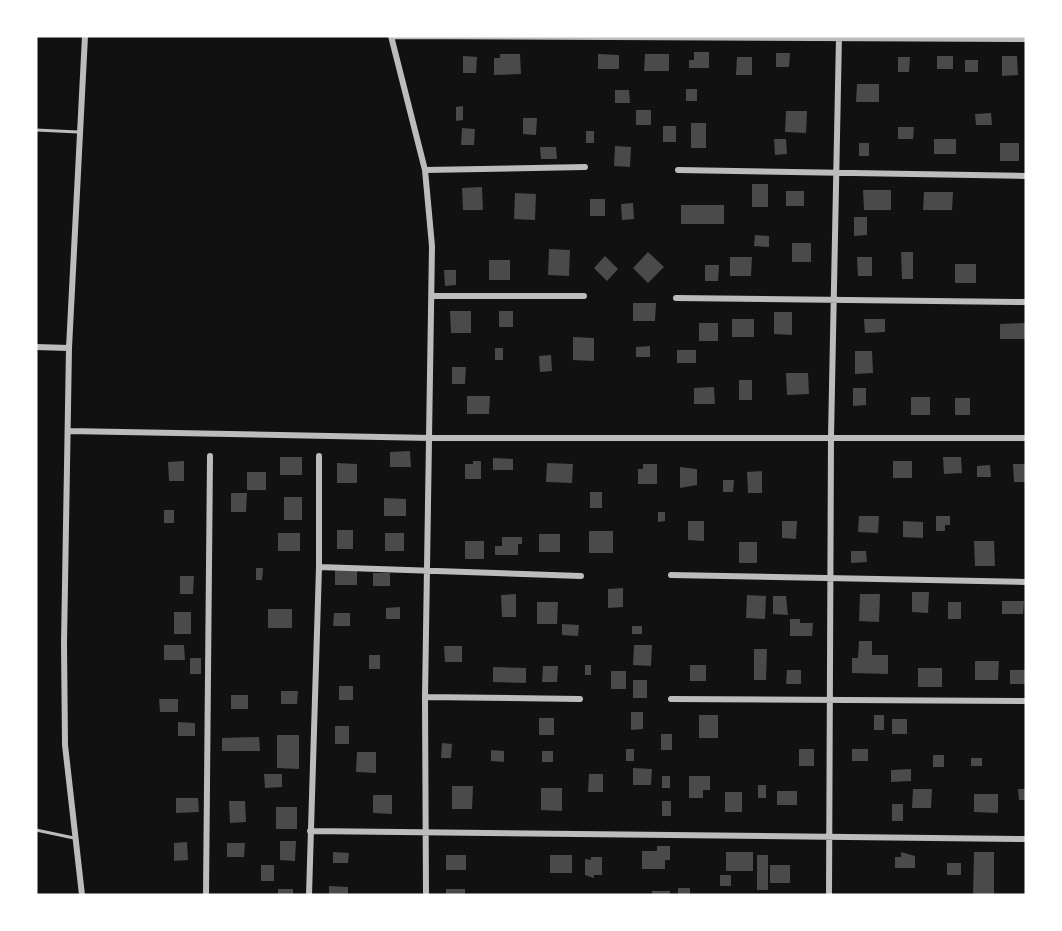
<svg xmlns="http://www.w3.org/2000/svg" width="1062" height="931" viewBox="0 0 1062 931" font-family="'Exo 2',sans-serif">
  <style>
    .building { fill: #4a4a4a }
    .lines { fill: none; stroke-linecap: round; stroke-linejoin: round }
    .service { stroke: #bcbcbc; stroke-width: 3 }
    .minor { stroke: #bcbcbc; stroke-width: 6 }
  </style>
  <rect width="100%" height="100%" fill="#111"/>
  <path class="building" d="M694,52h15v16h-20v-8h5z
    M776,53h14l-1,14h-13z
    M500,54h20l1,20 -27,1v-17h6z
    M598,54l21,1v14h-21z
    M645,54h24v17h-25z
    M463,56l14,1 -1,16h-13z
    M937,56h16v13h-16z
    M1002,56h15l1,19 -16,1z
    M737,57h15v18h-16z
    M898,57h12l-1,15h-11z
    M965,60h13v12h-13z
    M857,84h22v18h-23z
    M686,89h11v12h-11z
    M615,90h14l1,13h-15z
    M463,106v14l-7,1v-14z
    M636,110h15v15h-15z
    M786,111h21l-1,22 -21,-1z
    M991,113l1,12h-16l-1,-11z
    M523,118h14l-1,17 -13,-1z
    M691,123h15v25h-15z
    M663,126h13v16h-13z
    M898,127h16l-1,12h-15z
    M462,128l13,1 -1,16h-13z
    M586,131h8v12h-8z
    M774,139h12l1,15 -12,1z
    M934,139h22v15h-22z
    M859,143h10v13h-10z
    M1000,143h19v18h-19z
    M615,146l16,1 -1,20 -16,-1z
    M540,147h16l1,12h-16z
    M752,184h16v23h-16z
    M482,187l1,23h-20l-1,-22z
    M863,190h28v20h-27z
    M786,191h18v15h-18z
    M924,192h29l-1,18h-29z
    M515,193l21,1 -1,26 -21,-1z
    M590,199h15v17h-15z
    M633,203l1,16 -12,1 -1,-16z
    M681,205h43v19h-43z
    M854,217h13v18l-13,1z
    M755,235l14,1v11l-15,-1z
    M792,243h19v19h-19z
    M549,249l21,1 -1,26 -21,-1z
    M648,252l16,15 -16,16 -15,-15z
    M901,252h12v27h-11z
    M605,256l13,13 -11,12 -13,-13z
    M730,257h22l-1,19h-21z
    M857,257h15v19h-14z
    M489,260h21v20h-21z
    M955,264h21v19h-21z
    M705,265h14l-1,16h-13z
    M444,270h12v15l-11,1z
    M633,303h23l-1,18h-22z
    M450,311h21v22h-20z
    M499,311h14v16h-14z
    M774,312h18v23l-18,-1z
    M732,319h22v18h-22z
    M864,319h21v13l-20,1z
    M699,323h19v18h-19z
    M1025,323v16h-25v-15z
    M573,337l21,1v23l-21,-1z
    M650,346v11h-14v-10z
    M495,348h8v12h-8z
    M677,350h19v13h-19z
    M855,351h17l1,22 -18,1z
    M551,355l1,16 -12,1 -1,-16z
    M452,367h14l-1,17h-13z
    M786,373h22l1,21 -22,1z
    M739,380h13v20h-13z
    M714,387l1,17h-21v-16z
    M853,388h13v17l-13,1z
    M467,396h23l-1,18h-22z
    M911,397h19v18h-19z
    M955,398h15v17h-15z
    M410,451l1,16h-21v-15z
    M280,457h22v18h-22z
    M943,457h18l1,16 -18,1z
    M493,458l20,1v11h-20z
    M184,461v20h-15l-1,-19z
    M473,461h8v18h-16v-15h8z
    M893,461h19v17h-19z
    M337,463l20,1v19h-20z
    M547,463l26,1 -1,19 -26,-1z
    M643,464h14v20h-19v-15h5z
    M1013,464h13v18h-12z
    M990,465l1,12h-14v-11z
    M680,467l17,2v16l-17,3z
    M762,471v22h-14l-1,-21z
    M247,472h19v18h-19z
    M723,480h11l-1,12h-10z
    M590,492h12v16h-12z
    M231,493h16l-1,19h-15z
    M284,497h18v23h-18z
    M384,498l22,1v17h-22z
    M164,510h10v13h-10z
    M658,512h7v9l-7,1z
    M859,516h20l-1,17 -20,-1z
    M936,516h14v9h-5v6h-9z
    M688,521h16v20l-16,-1z
    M782,521h15l-1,18 -14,-1z
    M903,521l20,1v16l-20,-1z
    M337,530h16v19h-16z
    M589,531h24v22h-24z
    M278,533h22v18h-22z
    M385,533h19v18h-19z
    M539,534h21v18h-21z
    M502,537h20v7h-4v11h-23v-9h7z
    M465,541h19v18h-19z
    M974,541h20l1,25h-20z
    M739,542h18v21h-18z
    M851,551h15l1,11 -16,1z
    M256,568h7l-1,12h-6z
    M335,570h22v15h-22z
    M373,573h17v13h-17z
    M180,576h14l-1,18h-13z
    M623,588v19l-15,1v-19z
    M912,592h17l-1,21 -16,-1z
    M516,594v23h-14l-1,-22z
    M860,594h20l-1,28 -20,-1z
    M747,595l19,1 -1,23 -19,-1z
    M773,596h13l2,19 -15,-1z
    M1002,601h22l-1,13h-21z
    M537,602h21l-1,22h-20z
    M948,602h13v17h-13z
    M400,607v12h-14v-11z
    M268,609h24v19h-24z
    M174,612h17v22h-17z
    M334,613h16v13h-17z
    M790,619h10v4h13l-1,13h-22z
    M562,624l17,1 -1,11 -16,-1z
    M632,626h10v8h-10z
    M859,641h13v14h16v19l-36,-1v-15h6z
    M164,645h20l1,15h-21z
    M634,645h18l-1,21 -18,-1z
    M444,646h18v16h-17z
    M754,649h13l-1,31h-12z
    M369,655h11v14h-11z
    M190,658h11v16h-11z
    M975,661h24l-1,19h-23z
    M585,665h6v10h-6z
    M690,665h16v16h-16z
    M543,666h15l-1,16h-15z
    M493,667l33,1v15l-33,-1z
    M918,668h24v19h-24z
    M787,670h14v14h-15z
    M1010,670h16v14h-16z
    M611,671h15v18h-15z
    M633,680h14v18h-14z
    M339,686h14v14h-14z
    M281,691h17l-1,13h-16z
    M231,695h17v14h-17z
    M159,699h19v13h-18z
    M631,712h12v17l-12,1z
    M699,715h19v23h-19z
    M874,715h10v15h-10z
    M539,718h15v17h-15z
    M892,719h15v15h-15z
    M178,722l17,1v13h-17z
    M335,726h14v18h-14z
    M661,734h11v16h-11z
    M277,735h22v34l-22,-1z
    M259,737l1,14h-38v-13z
    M442,743l10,1 -1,14h-10z
    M626,749h8v12h-8z
    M799,749h15v17h-15z
    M852,749h16v12h-16z
    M491,750l13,1v11l-13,-1z
    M542,751h11v11h-11z
    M357,752h19v21l-20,-1z
    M933,755h11v12h-11z
    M971,758h11v8h-11z
    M633,768l19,1 -1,16h-18z
    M911,769v12l-20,1v-12z
    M264,774h18v13l-17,1z
    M589,774h14v18h-15z
    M662,776h8v12h-8z
    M689,776h21v14h-7v8h-14z
    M758,785h8v13h-8z
    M452,786h21l-1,23h-20z
    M541,788h21v23l-21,-1z
    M913,789h19l-1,19h-19z
    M1018,789h7l1,11h-7z
    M777,791h20v14h-20z
    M725,792h17v20h-17z
    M974,794h24v19l-24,-1z
    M373,795h19v19l-19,-1z
    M176,798h22l1,14 -23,1z
    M229,801h16l1,21 -16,1z
    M662,801h9v15h-9z
    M892,804h11v17h-11z
    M276,807h21v22h-21z
    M280,841h16l-1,20 -15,-1z
    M187,842l1,18 -14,1v-18z
    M227,843h18l-1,14h-17z
    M657,846h13v14h-5v9h-23v-18h15z
    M333,852l16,1 -1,10h-15z
    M726,852h27v19h-27z
    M901,852l14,4v12h-20v-11h6z
    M974,852h20v43h-21z
    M446,855h20v15h-20z
    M550,855h22v18h-22z
    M757,855h11v35h-11z
    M591,857h11v18h-8v3l-9,-3v-16l6,1z
    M947,863h14v12h-14z
    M261,865h13v16h-13z
    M770,865h20v18h-20z
    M720,875h11v11h-11z
    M329,886l19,1v8h-19z
    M678,888h12v7h-12z
    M278,889h15v6h-15z
    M446,889h19v6h-19z
    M652,891h18v4h-18z"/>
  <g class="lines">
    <path class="service" d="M36,130l42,2
      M36,830l38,8"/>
    <path class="minor" d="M391,36l34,134 7,76 -7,451 1,198
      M391,36l635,3
      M425,170l160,-3
      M678,170l348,6
      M432,296h152
      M676,298l350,4
      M36,347l33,1
      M69,431l362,7h595
      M319,567l262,9
      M671,575l355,7
      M425,697l155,2
      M671,699l355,2
      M310,831l716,8
      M82,895l-17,-150 -1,-101 5,-296 16,-312
      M206,895l4,-439
      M309,895l10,-328v-111
      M829,895l2,-458 8,-401"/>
  </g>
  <rect width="1062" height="931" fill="none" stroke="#ffffff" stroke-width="75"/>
</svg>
